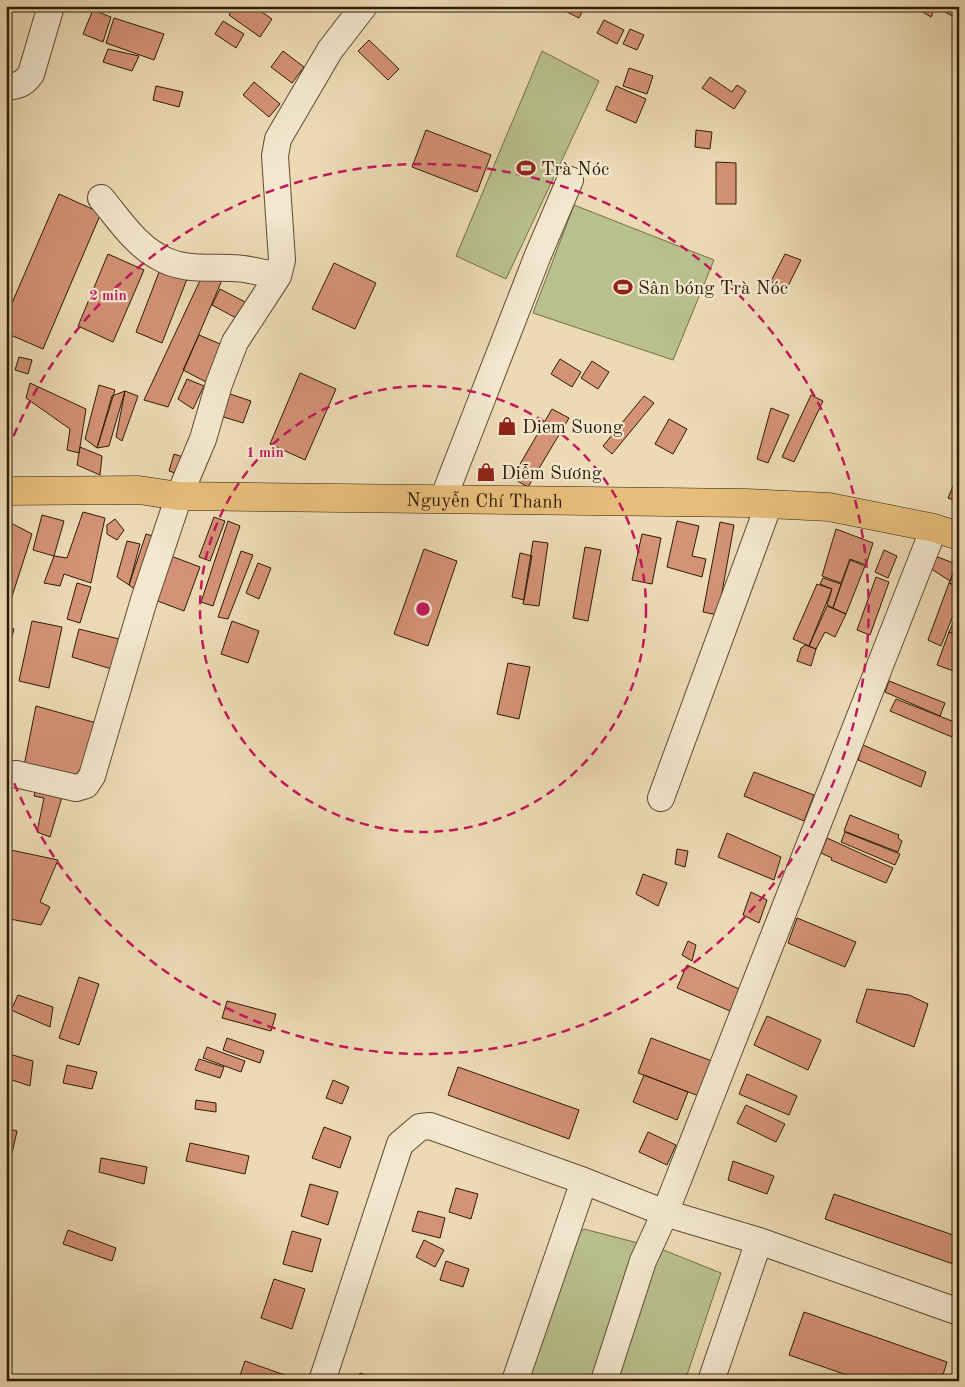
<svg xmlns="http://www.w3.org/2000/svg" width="965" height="1387" viewBox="0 0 965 1387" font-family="'Old Standard TT',serif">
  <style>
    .green { fill: #b8c08d; stroke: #726e49 }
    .building { fill: #d49276; stroke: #2d1c05 }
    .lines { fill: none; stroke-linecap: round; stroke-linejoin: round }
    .minor-casing { stroke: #5d4c31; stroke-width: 28 }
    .major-casing { stroke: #2d1c05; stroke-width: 29 }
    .minor { stroke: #f3e7cf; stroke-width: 26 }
    .major { stroke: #e6bd7a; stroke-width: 28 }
    .ring { fill: none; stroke: #c2185b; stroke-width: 2.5; stroke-dasharray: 9 6 }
    .labels { text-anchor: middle; stroke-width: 4.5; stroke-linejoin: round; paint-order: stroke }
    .poi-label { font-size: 19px; fill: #2d1c05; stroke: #f3e7cf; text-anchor: start }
    .street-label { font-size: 19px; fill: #2d1c05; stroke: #f3e7cf }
    .centre { fill: #c2185b; stroke: #f3e7cf; stroke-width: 2.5 }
    .ring-label { font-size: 15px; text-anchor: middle; font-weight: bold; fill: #c2185b; stroke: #f3e7cf; stroke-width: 4.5; stroke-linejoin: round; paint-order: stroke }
  </style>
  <rect width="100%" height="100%" fill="#eddab5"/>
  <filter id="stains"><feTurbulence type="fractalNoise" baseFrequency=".004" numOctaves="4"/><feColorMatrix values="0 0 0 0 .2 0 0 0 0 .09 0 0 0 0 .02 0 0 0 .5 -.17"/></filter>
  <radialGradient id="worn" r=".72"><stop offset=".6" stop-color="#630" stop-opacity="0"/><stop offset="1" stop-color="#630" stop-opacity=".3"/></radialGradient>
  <path class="green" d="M542,51l57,30 -93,198 -50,-23z
    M574,205l140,55 -41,100 -140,-47z
    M584,1229l77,20 60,24 -36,108h-163l45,-140z"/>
  <path class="building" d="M235,6h18l19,13 -12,18 -31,-22z
    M560,6h25l-6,12 -20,-10z
    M924,6h12l-5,11 -10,-6z
    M946,6h13l-5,11 -11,-6z
    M93,10l18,7 -8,25 -20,-8z
    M114,18l50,16 -10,26 -48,-17z
    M604,20l20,10 -7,14 -20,-11z
    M223,21l21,13 -8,14 -21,-14z
    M630,29l14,6 -7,15 -14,-6z
    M369,40l30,29 -11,11 -30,-29z
    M108,49l31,7 -7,15 -29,-9z
    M283,51l21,16 -12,16 -21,-16z
    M629,68l24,8 -6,18 -24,-8z
    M710,77l22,15 5,-7 9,6 -12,18 -32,-21z
    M254,82l26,22 -11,13 -26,-22z
    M156,86l27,6 -4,15 -26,-7z
    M616,86l30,13 -10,24 -30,-13z
    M426,130l65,25 -14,37 -65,-25z
    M696,130l16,2 -2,17 -15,-2z
    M716,162l20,1v41h-20z
    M59,194l42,19 -58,136 -37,-16v-16z
    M108,254l36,16 -31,72 -35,-16z
    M785,254l16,6 -16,32 -14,-11z
    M334,263l42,20 -21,46 -43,-20z
    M161,267l26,12 -25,64 -26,-11z
    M204,272l21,1 -57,134 -24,-7z
    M220,289l27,14 -9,16 -26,-14z
    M199,335l26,11 -15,38 -27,-14z
    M19,357l13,3 -4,14 -13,-4z
    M560,359l21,13 -9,15 -21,-13z
    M592,361l17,11 -11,17 -17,-11z
    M300,373l36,16 -31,71 -35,-16z
    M187,379l17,7 -11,23 -15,-10z
    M30,383l56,26 -7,44 -12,-3 3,-21 -44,-31z
    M99,385l16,5 -18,58 -12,-9z
    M218,390l33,11 -8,22 -32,-10z
    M125,391l13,5 -16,45 -6,-4z
    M125,391l-16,55 -12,2 15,-52z
    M811,395l12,6 -29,61 -12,-5z
    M644,396l10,7 -42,51 -9,-8z
    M771,408l18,7 -21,48 -11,-4z
    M552,409l17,9 -41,69 -16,-9z
    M669,419l18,10 -14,25 -18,-10z
    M80,447l22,9 -2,19 -23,-10z
    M174,454l12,4 -5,17 -12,-4z
    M959,472v30l-11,-4z
    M83,512l22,6 -14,65 -27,-9 -4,12 -16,-3 10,-27 13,2z
    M42,515l22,6 -10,35 -21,-6z
    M214,517l11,4 -15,40 -11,-4z
    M115,519l9,11 -7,10 -10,-6v-9z
    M228,521l12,5 -27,80 -12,-4z
    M677,521l22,5 -7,30 14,3 -4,18 -35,-10z
    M720,522l14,3 -16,90 -15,-3z
    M11,523l21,11 -24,75h-2v-67z
    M836,529l37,14 -7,22 -16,-6 -9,24 -19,-7z
    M146,534l13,4 -19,55 -11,-8z
    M642,534l19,4 -9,46 -20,-4z
    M127,541l13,3 -11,41 -12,-8z
    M533,541l15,2 -9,63 -16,-2z
    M585,547l16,3 -13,71 -15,-3z
    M424,549l33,12 -29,85 -34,-12z
    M884,550l13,6 -9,22 -13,-6z
    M241,551l12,4 -25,64 -10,-2z
    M163,553l37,14 -16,44 -37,-14z
    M520,553l12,3 -8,44 -12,-3z
    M935,556l21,8 -6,17 -20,-13z
    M850,560l15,6 -19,48 -13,-6z
    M258,563l13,5 -12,31 -13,-6z
    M957,567l2,1v19l-10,-4z
    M876,577l13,5 -19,53 -13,-5z
    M823,578l18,6 -8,24 -6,-3 5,-16 -12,-5z
    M77,583l14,4 -11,36 -13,-4z
    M949,583l10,4v13l-18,46 -13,-6z
    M817,584l15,5 -23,57 -16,-7z
    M827,606l19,8 -11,23 -10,-5 -9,17 -7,-3z
    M959,610v25l-10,-3z
    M32,621l30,6 -13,61 -30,-7z
    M232,621l27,10 -11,32 -27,-9z
    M6,626l8,3 -8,30z
    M79,629l44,11 -8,30 -43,-13z
    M949,632l10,3v38l-22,-8z
    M805,645l11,4 -5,17 -14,-5 4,-13z
    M508,663l22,4 -11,52 -22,-5z
    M889,681l56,22 -5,13 -55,-24z
    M896,699l61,24 -5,14 -62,-26z
    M36,706l64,18 -5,23 -23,34 -49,-10z
    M863,745l63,27 -5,15 -63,-27z
    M754,772l60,23 -10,26 -60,-25z
    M38,781l27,6 -15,50 -13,-5 7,-34 -10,-2z
    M850,815l49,20 -1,3 4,3 -4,11 -54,-21z
    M845,832l55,22 -5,11 -54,-23z
    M727,833l54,24 -7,23 -56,-23z
    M827,838l66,30 -7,15 -55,-23 1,-2 -11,-5z
    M6,849l52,11 -18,42 10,5 -9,18 -31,-6 -4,-5z
    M677,849l11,2 -3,16 -10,-3z
    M643,874l24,9 -9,23 -22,-12z
    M751,892l16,8 -8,23 -16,-8z
    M797,918l59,24 -11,25 -57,-24z
    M688,941l8,4 -4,16 -10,-6z
    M687,965l52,24 -9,22 -53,-23z
    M79,977l20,7 -20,61 -20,-7z
    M867,989l42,6 19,9 -14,43 -58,-25z
    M18,995l35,12 -3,20 -39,-17z
    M227,1001l49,13 -5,17 -49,-13z
    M767,1016l54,24 -13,30 -54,-25z
    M227,1038l37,13 -4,12 -37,-13z
    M651,1038l61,23 -13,35 -61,-23z
    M207,1047l38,14 -4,11 -38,-14z
    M6,1053l27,8 -3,25 -24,-8z
    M199,1059l25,8 -4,11 -25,-8z
    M67,1065l30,7 -5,17 -29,-6z
    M458,1067l121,43 -10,29 -121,-44z
    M747,1074l50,22 -8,19 -50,-21z
    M644,1075l44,17 -11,28 -44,-18z
    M333,1080l16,7 -7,17 -16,-6z
    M196,1100l20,3v9l-21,-3z
    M746,1105l39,19 -9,18 -39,-19z
    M324,1127l27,10 -11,31 -28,-10z
    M6,1128l11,3 -6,27 -5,-1z
    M648,1132l28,13 -9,20 -28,-13z
    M190,1143l59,13 -4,18 -59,-13z
    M101,1158l46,9 -3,17 -45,-12z
    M733,1161l41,15 -7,18 -39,-14z
    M310,1184l28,8 -10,33 -27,-9z
    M456,1188l22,6 -7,25 -22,-7z
    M834,1194l125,43v19l-3,9 -131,-46z
    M418,1211l27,7 -5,20 -28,-7z
    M68,1230l48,18 -4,13 -49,-17z
    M292,1231l29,8 -9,33 -29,-8z
    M424,1240l20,10 -9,17 -19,-10z
    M446,1261l23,8 -6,18 -23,-7z
    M274,1279l31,10 -13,40 -31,-11z
    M804,1312l143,50 -6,19h-77l-75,-26z
    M245,1361l54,19 -1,1h-60z
    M360,1373l24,8h-26z"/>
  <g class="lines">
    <g class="minor-casing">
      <path id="minor" d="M6,87c12,-1 18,-3 25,-13l20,-68
        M101,198c17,20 33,45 56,58 24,15 49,11 75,12 15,0 31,5 46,8
        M443,499l95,-244 32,-75
        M934,528l-269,685 94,28 200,71
        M6,775l10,-1 60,14 10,-3 6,-9 52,-176 35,-104 24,-57 16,-55 16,-42 43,-66 4,-16 -7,-104 3,-17 52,-89 34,-44
        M661,798l108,-294
        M322,1381l78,-237 20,-17 10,-1 154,55 81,32 -22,48 -39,120
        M515,1381l69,-200
        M711,1381l48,-140"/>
    </g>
    <g class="major-casing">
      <g id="major">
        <path id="s1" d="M6,491l133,-1 40,6 567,7 83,4 105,21 25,8"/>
      </g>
    </g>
    <use href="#minor" class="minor"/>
    <use href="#major" class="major"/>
  </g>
  <g class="ring">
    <circle cx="423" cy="609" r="223"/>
    <path d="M8 450A445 445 0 1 1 8 768"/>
  </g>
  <defs>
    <g id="stadium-bare" transform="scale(1.5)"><path d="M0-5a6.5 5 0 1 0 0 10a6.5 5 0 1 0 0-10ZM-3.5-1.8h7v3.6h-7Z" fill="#8f2418" stroke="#f3e7cf" stroke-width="2.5" paint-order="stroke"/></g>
    <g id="shop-bare" transform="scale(1.5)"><path d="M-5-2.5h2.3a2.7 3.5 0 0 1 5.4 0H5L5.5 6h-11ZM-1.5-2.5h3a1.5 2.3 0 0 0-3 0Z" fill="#8f2418" stroke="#f3e7cf" stroke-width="2.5" paint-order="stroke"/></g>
  </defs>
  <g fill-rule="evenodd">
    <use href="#stadium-bare" x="526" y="168"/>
    <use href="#stadium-bare" x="623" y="287"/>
    <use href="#shop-bare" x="507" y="426"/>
    <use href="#shop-bare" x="486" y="472"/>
  </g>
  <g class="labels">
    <g class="poi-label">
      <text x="541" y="175">Trà Nóc</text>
      <text x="638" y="294">Sân bóng Trà Nóc</text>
      <text x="522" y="433">Diem Suong</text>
      <text x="501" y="479">Diễm Sương</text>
    </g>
    <g class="street-label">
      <text dy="7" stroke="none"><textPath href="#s1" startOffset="479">Nguyễn Chí Thanh</textPath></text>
    </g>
  </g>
  <circle cx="423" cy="609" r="8" class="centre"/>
  <g class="ring-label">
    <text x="108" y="300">2 min</text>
    <text x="265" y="457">1 min</text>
  </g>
  <rect width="965" height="1387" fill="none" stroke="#eddab5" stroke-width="25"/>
  <rect x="8" y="8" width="950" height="1372" fill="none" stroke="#2d1c05" stroke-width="2.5"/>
  <rect x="12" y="12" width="940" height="1362" fill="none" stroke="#2d1c05"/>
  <rect width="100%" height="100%" filter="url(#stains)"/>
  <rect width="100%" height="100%" fill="url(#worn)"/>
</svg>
